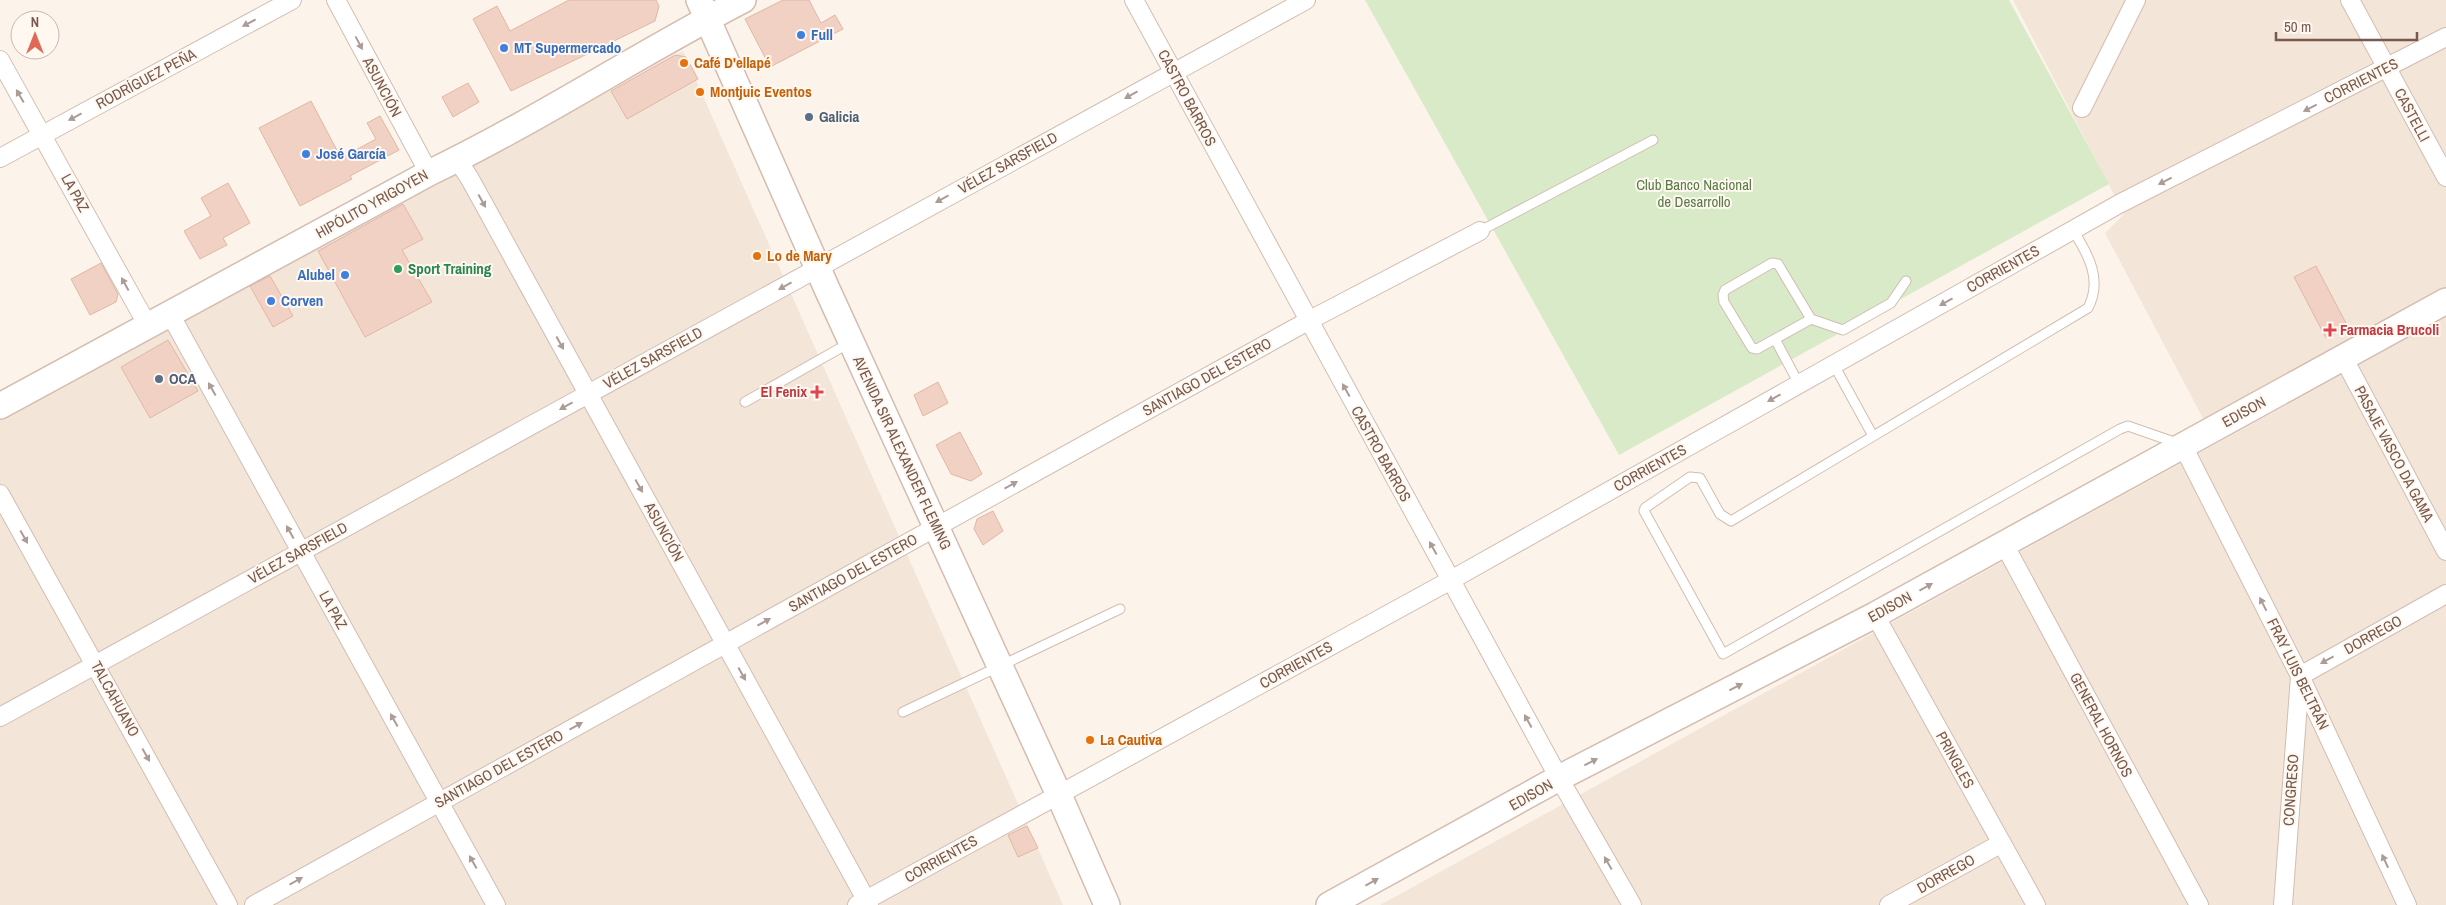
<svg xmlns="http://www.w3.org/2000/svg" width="2446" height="905" viewBox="0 0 2446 905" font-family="'Archivo Narrow',sans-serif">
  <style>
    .residential { fill: #f4e5d9 }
    .green { fill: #d9eac8 }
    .building { fill: #f1d1c3; stroke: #e3b6a3 }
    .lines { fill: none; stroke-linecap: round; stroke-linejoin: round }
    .lane-casing { stroke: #d1bdb2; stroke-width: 11 }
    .street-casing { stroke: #d1bdb2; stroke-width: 20 }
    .secondary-casing { stroke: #d4bdb0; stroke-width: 28 }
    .lane { stroke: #fff; stroke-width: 9 }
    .street { stroke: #fff; stroke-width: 18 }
    .secondary { stroke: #fff; stroke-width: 25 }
    .oneway { fill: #ad9b95 }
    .shop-dot { fill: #3f7fe0; stroke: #fef8f1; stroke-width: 2 }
    .food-dot { fill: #e8710a; stroke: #fef8f1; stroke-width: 2 }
    .service-dot { fill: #5c6f8a; stroke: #fef8f1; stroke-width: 2 }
    .leisure-dot { fill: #2e9e5b; stroke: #fef8f1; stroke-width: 2 }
    .health-dot { fill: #e0444e; stroke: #fef8f1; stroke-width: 2 }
    .labels { text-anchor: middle; stroke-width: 4; stroke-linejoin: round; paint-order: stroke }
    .shop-label { font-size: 15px; font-weight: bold; fill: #366cbe; stroke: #fef8f1; text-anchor: start }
    .food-label { font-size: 15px; font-weight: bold; fill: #c56008; stroke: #fef8f1; text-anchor: start }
    .street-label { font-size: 15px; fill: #77594e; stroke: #fef8f1 }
    .service-label { font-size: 15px; font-weight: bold; fill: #4e5e75; stroke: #fef8f1; text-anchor: start }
    .park-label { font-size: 15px; fill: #5a7c45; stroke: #fef8f1 }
    .leisure-label { font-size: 15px; font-weight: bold; fill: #27864d; stroke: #fef8f1; text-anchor: start }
    .health-label { font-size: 15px; font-weight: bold; fill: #be3a42; stroke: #fef8f1; text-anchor: start }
  </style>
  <rect width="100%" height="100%" fill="#fcf4ea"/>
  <path class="residential" d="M2013,0h433v293l-239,133 -102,-193 19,-19z
    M683,51l380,854h-1063v-485z
    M2446,317v588h-1066z"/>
  <path class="green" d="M1365,0h644l100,184 -490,271z"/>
  <path class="building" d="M569,0h87l3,6 -4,15 -144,70 -38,-72 24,-13 13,25z
    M783,0h26l12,23 14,-8 8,14 -73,38 -25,-48z
    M675,55l11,2 12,22 -71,40 -16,-28z
    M468,83l11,19 -26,15 -11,-20z
    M311,101l30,57 35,-19 -9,-16 13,-7 19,34 -49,26 2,3 -52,27 -41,-78z
    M228,183l22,40 -27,15 4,7 -27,14 -16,-28 27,-15 -10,-18z
    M403,204l20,35 -21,11 30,52 -67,35 -47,-86z
    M101,263l17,31 -2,8 -26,13 -19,-36z
    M2316,266l32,61 -22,11 -32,-61z
    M270,276l23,40 -20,11 -23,-41z
    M168,340l30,51 -48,27 -29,-51z
    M938,382l10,21 -25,13 -9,-21z
    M960,432l22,42 -11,7 -20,-7 -15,-29z
    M993,511l10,20 -20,14 -9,-16 3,-10z
    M1027,826l11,22 -20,9 -10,-22z"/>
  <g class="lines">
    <g class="lane-casing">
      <path id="lane" d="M2073,230c15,24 30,50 15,78l-357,213 -11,-7 -20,-36 -10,-1 -45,31 -1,3 79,143 397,-225 8,-3 49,17
        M1480,231l173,-91
        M1775,339l36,-20
        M1834,365l39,71
        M1799,384l-24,-45 -18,10 -5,-1 -28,-46 -1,-7 2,-5 47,-27 6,1 33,55 32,11 48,-27 15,-22
        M745,402l106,-60
        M903,712l217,-103"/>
    </g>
    <g class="street-casing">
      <path id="street" d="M336,0l93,173
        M1134,0l425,778 73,127
        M2350,0l96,177
        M0,60l148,266
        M2082,108l54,-108
        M0,158l292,-158
        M457,159l13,20 399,726
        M170,314l326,591
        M2343,357l103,194
        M2183,446l117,230 107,229
        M0,494l228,411
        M2004,544l195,361
        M1875,615l161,290
        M0,717l1306,-717
        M254,905l1054,-584 172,-90
        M857,905l594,-325 668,-376 327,-167
        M1889,905l113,-62
        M2283,905l17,-229 146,-82"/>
    </g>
    <g class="secondary-casing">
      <path id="secondary" d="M699,0l128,289 232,506 48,110
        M0,406l429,-233c108,-52 208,-118 314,-173
        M1329,905l230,-127 316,-163 571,-314"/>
    </g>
    <use href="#lane" class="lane"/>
    <use href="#street" class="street"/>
    <use href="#secondary" class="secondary"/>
  </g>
  <defs><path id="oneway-solid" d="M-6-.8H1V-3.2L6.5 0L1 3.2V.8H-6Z" transform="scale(1.25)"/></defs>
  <g class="oneway">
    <use href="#oneway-solid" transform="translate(249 23) rotate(152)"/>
    <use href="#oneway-solid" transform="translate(359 43) rotate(62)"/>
    <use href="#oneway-solid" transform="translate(1131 95) rotate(151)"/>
    <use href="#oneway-solid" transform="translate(20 96) rotate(-120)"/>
    <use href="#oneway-solid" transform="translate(2310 108) rotate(153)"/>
    <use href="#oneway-solid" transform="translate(75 117) rotate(152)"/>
    <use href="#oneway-solid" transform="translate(2165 181) rotate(153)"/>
    <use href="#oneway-solid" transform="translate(942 199) rotate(151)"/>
    <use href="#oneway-solid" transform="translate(482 201) rotate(61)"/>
    <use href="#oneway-solid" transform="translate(125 284) rotate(-119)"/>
    <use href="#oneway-solid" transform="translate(785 286) rotate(151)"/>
    <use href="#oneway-solid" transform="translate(1946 302) rotate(151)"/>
    <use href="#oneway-solid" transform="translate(560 343) rotate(61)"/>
    <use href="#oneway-solid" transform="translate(212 389) rotate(-119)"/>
    <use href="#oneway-solid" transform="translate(1346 390) rotate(-119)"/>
    <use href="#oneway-solid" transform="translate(1774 398) rotate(151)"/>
    <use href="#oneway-solid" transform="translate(566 406) rotate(151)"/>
    <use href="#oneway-solid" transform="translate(1011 485) rotate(-29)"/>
    <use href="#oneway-solid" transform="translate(639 486) rotate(61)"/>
    <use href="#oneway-solid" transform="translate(290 532) rotate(-119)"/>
    <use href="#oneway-solid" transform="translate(24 537) rotate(61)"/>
    <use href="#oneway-solid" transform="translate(1433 548) rotate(-119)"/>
    <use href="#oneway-solid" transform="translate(1926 587) rotate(-29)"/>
    <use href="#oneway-solid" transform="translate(2263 604) rotate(-117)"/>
    <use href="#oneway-solid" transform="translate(764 622) rotate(-29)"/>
    <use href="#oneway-solid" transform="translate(2327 660) rotate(151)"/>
    <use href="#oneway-solid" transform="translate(742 674) rotate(61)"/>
    <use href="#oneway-solid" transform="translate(1736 687) rotate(-27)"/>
    <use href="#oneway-solid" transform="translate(394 720) rotate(-119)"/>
    <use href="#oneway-solid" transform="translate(1528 721) rotate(-119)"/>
    <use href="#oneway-solid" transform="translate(576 726) rotate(-29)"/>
    <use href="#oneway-solid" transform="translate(146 755) rotate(61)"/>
    <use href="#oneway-solid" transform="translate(1591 762) rotate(-27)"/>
    <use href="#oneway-solid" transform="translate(2385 861) rotate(-115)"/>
    <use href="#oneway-solid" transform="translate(473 862) rotate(-119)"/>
    <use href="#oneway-solid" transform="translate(1608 863) rotate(-120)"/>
    <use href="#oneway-solid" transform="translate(296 881) rotate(-29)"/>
    <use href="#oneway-solid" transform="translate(1372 882) rotate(-29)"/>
  </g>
  <g class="shop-dot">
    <circle cx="801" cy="35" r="5"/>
    <circle cx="504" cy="48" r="5"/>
    <circle cx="306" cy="154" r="5"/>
    <circle cx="345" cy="275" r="5"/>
    <circle cx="271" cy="301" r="5"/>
  </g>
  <g class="food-dot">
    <circle cx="684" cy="63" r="5"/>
    <circle cx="700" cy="92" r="5"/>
    <circle cx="757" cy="256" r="5"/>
    <circle cx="1090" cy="740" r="5"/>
  </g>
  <g class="service-dot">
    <circle cx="809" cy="117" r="5"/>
    <circle cx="159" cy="379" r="5"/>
  </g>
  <circle class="leisure-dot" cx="398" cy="269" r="5"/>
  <g class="health-dot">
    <path d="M2327.5 322.5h5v5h5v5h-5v5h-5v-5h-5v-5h5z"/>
    <path d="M814.5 384.5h5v5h5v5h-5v5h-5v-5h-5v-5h5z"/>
  </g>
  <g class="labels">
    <g class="shop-label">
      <text x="811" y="40">Full</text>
      <text x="514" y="53">MT Supermercado</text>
      <text x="316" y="159">José García</text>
      <text x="335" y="280" text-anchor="end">Alubel</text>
      <text x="281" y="306">Corven</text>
    </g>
    <g class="food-label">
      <text x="694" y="68">Café D'ellapé</text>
      <text x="710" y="97">Montjuic Eventos</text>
      <text x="767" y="261">Lo de Mary</text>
      <text x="1100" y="745">La Cautiva</text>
    </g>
    <g class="street-label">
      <text transform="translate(146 79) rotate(-28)" y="5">RODRÍGUEZ PEÑA</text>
      <text transform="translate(2361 81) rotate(-27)" y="5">CORRIENTES</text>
      <text transform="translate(382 87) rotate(62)" y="5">ASUNCIÓN</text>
      <text transform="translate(1187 98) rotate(62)" y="5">CASTRO BARROS</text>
      <text transform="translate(2412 115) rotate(62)" y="5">CASTELLI</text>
      <text transform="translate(1008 163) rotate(-29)" y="5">VÉLEZ SARSFIELD</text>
      <text transform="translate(75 193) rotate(61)" y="5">LA PAZ</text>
      <text transform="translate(372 204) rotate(-29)" y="5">HIPÓLITO YRIGOYEN</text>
      <text transform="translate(2003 269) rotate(-29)" y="5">CORRIENTES</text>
      <text transform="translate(653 358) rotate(-29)" y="5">VÉLEZ SARSFIELD</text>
      <text transform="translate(1207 377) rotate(-29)" y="5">SANTIAGO DEL ESTERO</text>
      <text transform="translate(2244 412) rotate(-29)" y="5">EDISON</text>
      <text transform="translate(902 453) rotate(65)" y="5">AVENIDA SIR ALEXANDER FLEMING</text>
      <text transform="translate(1381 454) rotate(61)" y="5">CASTRO BARROS</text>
      <text transform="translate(2394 454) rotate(62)" y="5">PASAJE VASCO DA GAMA</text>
      <text transform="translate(1650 468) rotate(-29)" y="5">CORRIENTES</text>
      <text transform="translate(664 532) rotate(61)" y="5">ASUNCIÓN</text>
      <text transform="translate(298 553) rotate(-29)" y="5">VÉLEZ SARSFIELD</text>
      <text transform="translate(853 573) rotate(-29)" y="5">SANTIAGO DEL ESTERO</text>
      <text transform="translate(1890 607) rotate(-29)" y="5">EDISON</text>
      <text transform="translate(333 610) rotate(61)" y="5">LA PAZ</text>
      <text transform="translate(2373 635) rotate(-29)" y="5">DORREGO</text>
      <text transform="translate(1296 665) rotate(-29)" y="5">CORRIENTES</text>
      <text transform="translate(2298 674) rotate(64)" y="5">FRAY LUIS BELTRÁN</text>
      <text transform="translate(115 699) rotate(61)" y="5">TALCAHUANO</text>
      <text transform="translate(2101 725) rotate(62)" y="5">GENERAL HORNOS</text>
      <text transform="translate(1955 760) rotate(61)" y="5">PRINGLES</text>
      <text transform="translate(499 769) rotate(-29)" y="5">SANTIAGO DEL ESTERO</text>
      <text transform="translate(2291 790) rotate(-86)" y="5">CONGRESO</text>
      <text transform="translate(1531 795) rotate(-30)" y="5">EDISON</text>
      <text transform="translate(941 859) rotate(-29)" y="5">CORRIENTES</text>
      <text transform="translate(1946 874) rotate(-29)" y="5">DORREGO</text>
    </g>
    <g class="service-label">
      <text x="819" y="122">Galicia</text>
      <text x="169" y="384">OCA</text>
    </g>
    <g class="park-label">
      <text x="1694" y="190">Club Banco Nacional<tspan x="1694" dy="17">de Desarrollo</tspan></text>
    </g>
    <g class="leisure-label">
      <text x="408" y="274">Sport Training</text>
    </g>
    <g class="health-label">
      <text x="2340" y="335">Farmacia Brucoli</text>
      <text x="807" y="397" text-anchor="end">El Fenix</text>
    </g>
  </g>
  <g transform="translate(35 35)"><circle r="24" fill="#fef8f1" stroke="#c8b8b0"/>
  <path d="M0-4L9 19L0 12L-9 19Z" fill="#e16854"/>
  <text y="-8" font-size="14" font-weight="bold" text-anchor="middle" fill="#77594e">N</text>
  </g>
  <path d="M2276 32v8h141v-8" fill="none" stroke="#77594e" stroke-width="2.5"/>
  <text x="2284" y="32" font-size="15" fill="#77594e" stroke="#fef8f1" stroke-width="4" paint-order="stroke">50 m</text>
</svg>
